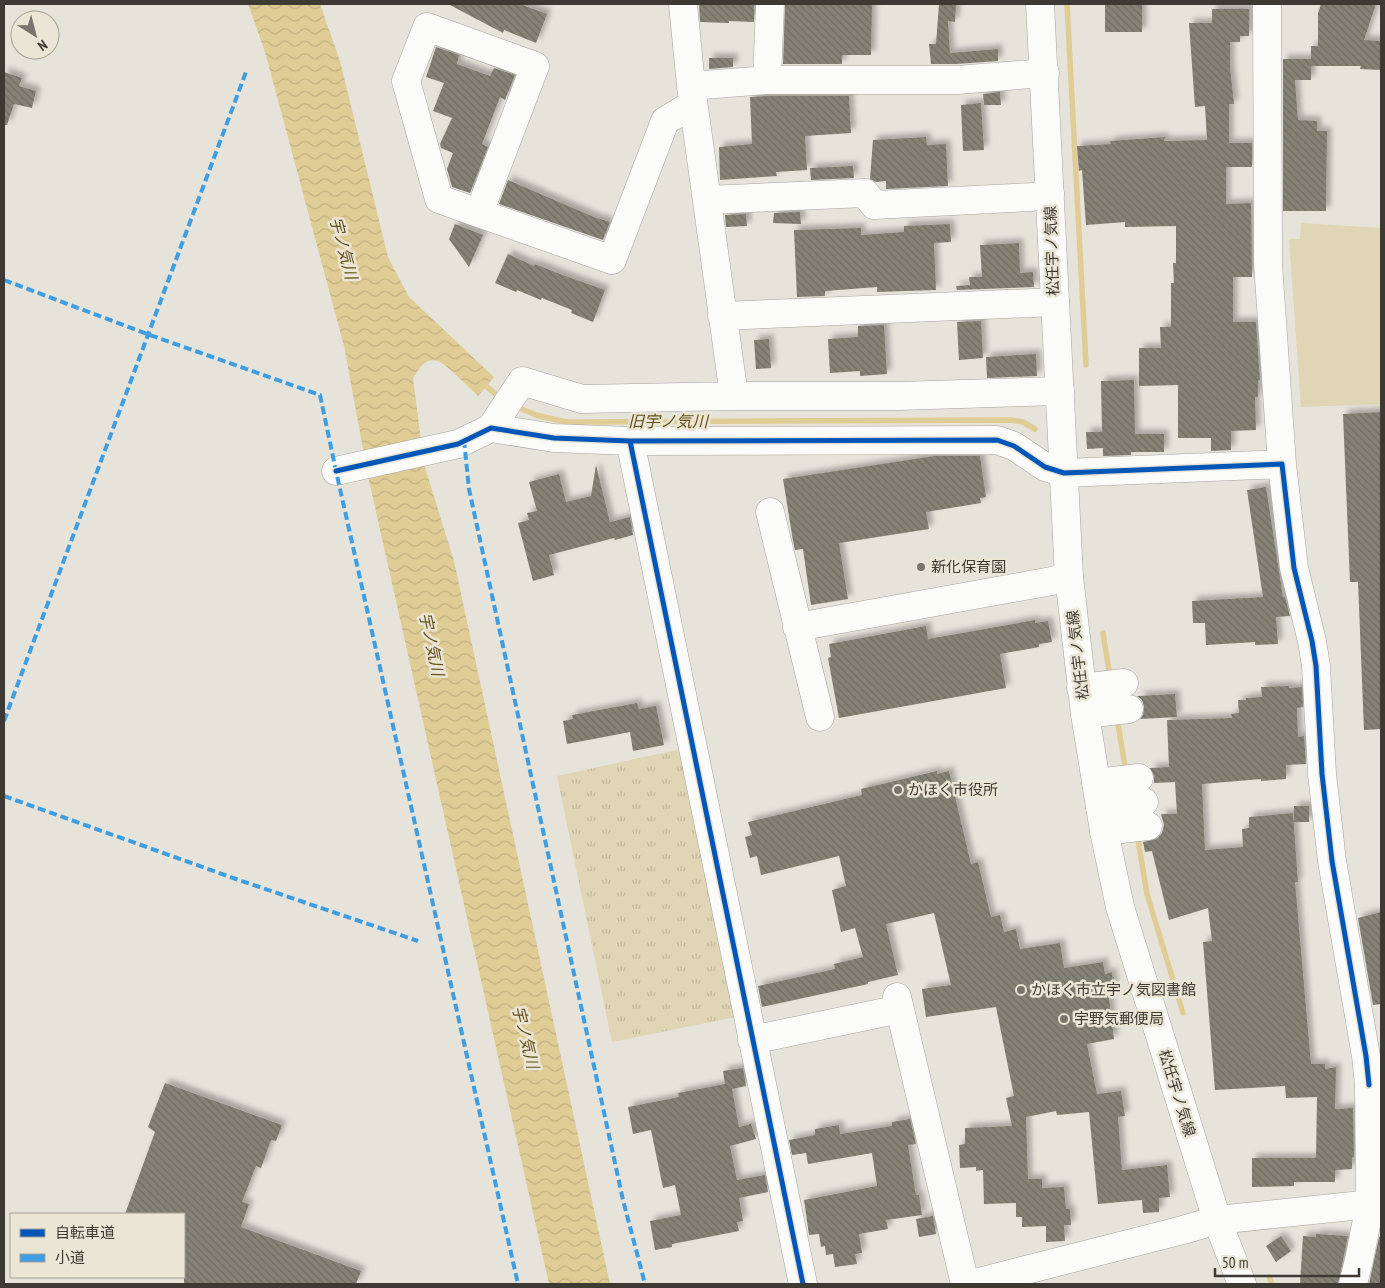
<svg xmlns="http://www.w3.org/2000/svg" width="1385" height="1288" viewBox="0 0 1385 1288" font-family="'PT Sans Narrow','Noto Sans JP',sans-serif">
  <style>
    .grass { fill: url(#grass-tufts) }
    .pitch { fill: #e0d5b4 }
    .water { fill: url(#water-waves) }
    .lines { fill: none; stroke-linecap: round; stroke-linejoin: round }
    .stream { stroke: #e0cd96; stroke-width: 5.5 }
    .building { fill: url(#building-back-hatch); filter: url(#shadow) }
    .minor-casing { stroke: #a5a39d; stroke-width: 29 }
    .major-casing { stroke: #a5a39d; stroke-width: 29 }
    .minor { stroke: #fbfbfa; stroke-width: 28 }
    .major { stroke: #fbfbfa; stroke-width: 28 }
    .quiet { stroke: #3f9ee2; stroke-width: 4; stroke-dasharray: 8 4; stroke-linecap: butt }
    .cycleway-casing { stroke: #ebe5d6; stroke-width: 8 }
    .cycleway { stroke: #0057b8; stroke-width: 5 }
    .poi-dot { fill: #78756e; stroke: #ebe5d6; stroke-width: 2 }
    .labels { text-anchor: middle; stroke-width: 5; stroke-linejoin: round; paint-order: stroke }
    .street-label { font-size: 15px; fill: #3d3a34; stroke: #ebe5d6 }
    .poi-label { font-size: 15px; fill: #3d3a34; stroke: #ebe5d6; text-anchor: start }
    .water-label { font-size: 16px; font-style: italic; fill: #625017; stroke: #ebe5d6 }
  </style>
  <defs>
    <pattern id="grass-tufts" width="24" height="20" patternUnits="userSpaceOnUse" patternTransform="scale(1.25)"><rect width="24" height="20" fill="#e0d5b4"/><path d="M3 7l-1-3M5 7V3M7 7l1-3M15 17l-1-3M17 17v-4M19 17l1-3" fill="none" stroke="#c1b89b"/></pattern>
    <pattern id="water-waves" width="16" height="10" patternUnits="userSpaceOnUse" patternTransform="scale(1.25)"><rect width="16" height="10" fill="#e0cd96"/><path d="M0 5q4-4 8 0t8 0" fill="none" stroke="#c1b182"/></pattern>
    <pattern id="building-back-hatch" width="6" height="6" patternUnits="userSpaceOnUse" patternTransform="scale(1.25)"><rect width="6" height="6" fill="#858276"/><path d="M-1 5l2 2M0 0l6 6M5-1l2 2" fill="none" stroke="#6e6b62"/></pattern>
    <filter id="shadow"><feDropShadow dx="4.5" dy="-4.5" stdDeviation="2.5" flood-color="#0004"/></filter>
  </defs>
  <rect width="100%" height="100%" fill="#e6e3db"/>
  <path class="grass" d="M681,749l55,268 -124,25 -55,-266z"/>
  <path class="pitch" d="M1301,223l80,5v176l-80,3 -12,-168h11z"/>
  <path class="water" d="M248,4h72l20,57 48,196 21,40 85,80 -16,19c-8,-7 -15,-15 -23,-22 -19,-18 -28,-20 -42,4l11,86 30,97 156,723h-61l-181,-808 -24,-130 -79,-294z"/>
  <g class="lines">
    <path class="stream" d="M1067,4l19,361
      M482,383l20,16
      M514,406l22,9 30,7 445,-2 12,2 12,7
      M1103,633l7,44
      M1117,718l9,55
      M1137,834l10,60 36,119
      M1269,1277l3,7"/>
  </g>
  <path class="building" d="M448,4h72l27,10 -11,29 -32,-13 -1,3z
    M699,4h55v18l-25,-1v2l-29,-1z
    M785,4l87,1 -1,50h-29v9h-59z
    M939,4h17l-1,18 -7,-1 2,32 48,-4v12l-42,3h-25l-2,-20h7z
    M1105,4h37v28h-37z
    M1321,4h55l-12,36 17,1v29l-21,-1 1,-3h-50v14h-16l3,40 19,1v10h10l-1,80h-43v-152h28v-13h7v-33z
    M1212,9h37v27h-9v6h-10v25l4,37h-5v39h23v24h-26v37l25,-1 1,74h-19v45h23l4,58h-2v17h-3l1,33 -25,1v19l-20,1v-13h-33v-53l-39,1v-38h22l-1,-21h11v-44h3l-1,-20h3v-37l-51,1v-5l-39,3 -4,-55 -3,1 -2,-25 34,-2 -1,-3 55,-4 -1,4 43,-1 -2,-34 -10,1 -6,-84h23z
    M436,47l23,8 -2,9 33,12 4,-8 21,7 -10,25 -5,-3 -18,47 6,3 -18,46 -18,-6 -5,-18 6,-16 -12,-5 -1,-4 12,-26 -19,-7 11,-28 -18,-6z
    M709,58h24v9l-24,2z
    M4,72l18,6 -3,8 17,5 -4,17 -18,-4 -7,21h-3z
    M1000,92l1,13h-17l-1,-11z
    M768,96h81l2,37 -46,3 2,34 -31,2 1,4 -57,4 -1,-33 33,-3 -2,-47z
    M981,103l3,47 -21,1 -2,-46z
    M926,137l1,8 19,-1 2,42 -62,3v-8l-10,1 -6,-3 3,-39z
    M853,166l1,12 -43,2 -1,-12z
    M508,180l86,37 16,5 -7,18 -104,-36z
    M800,212l1,12 -28,-1 1,-10z
    M746,214l1,12 -21,1 -1,-12z
    M455,224l28,11 -14,32 -20,-28z
    M950,224l1,18 -17,1 2,47 -59,2v-5l-52,4v5l-28,1 -3,-67 67,-2v7l43,-3v-6z
    M1019,243l1,30 13,-1 1,15 -77,3 -1,-4 14,-1 -1,-8h13l-2,-32z
    M508,254l26,12 1,-2 25,10 45,16 -12,32 -22,-9 1,-3 -30,-12 -1,2 -24,-10 -1,2 -21,-9z
    M981,321l2,37 -24,2 -2,-38z
    M884,325l3,49 -27,2v-5l-30,2 -2,-34 30,-2v-11z
    M769,339l2,29 -15,1 -2,-29z
    M1036,354l1,22 -50,2 -1,-21z
    M1134,380l1,54h29v18h-33v3l-28,1v-8l-16,1 -1,-17h16l-1,-51z
    M1381,412v317l-17,1 -6,-148h-8l-7,-168z
    M934,456h46l6,41 -6,1 1,5 -55,9 3,17 -90,14 9,56 -37,6 -8,-56 -8,1 -2,-9 -10,-62z
    M596,465l14,57 20,-5 3,18 -18,5 -1,-2 -65,17 5,20 -21,6 -15,-58 11,-3 -2,-7 10,-2 -8,-29 30,-8 7,28 25,-6z
    M1266,487l17,110h2l5,19 -14,1 2,27 -23,1v-3l-49,3 -1,-22h-12l-1,-22 71,-4 -16,-107z
    M1035,620v3l13,-2 4,21 -13,2v3l-39,7 6,34 -167,30 -11,-60 3,-1 -2,-13 97,-18 2,13z
    M1289,686v2l13,-1 1,20 -6,1 1,29 6,-1 2,28 -20,1v14l-25,2v-2l-59,5 3,66 38,-3 -1,-18 7,-1v-11l44,-4 5,69h-3l16,182h14v5l11,-2 -1,42 18,-1 1,49h-2v12l-17,1v12h-41v4l-42,1v-29h64l1,-61 -31,1 -1,-12 -70,4 -12,-148 9,-1 -4,-33 -39,12 -17,-69 -7,1 -2,-10 14,-3 5,-6 2,-8 -3,-11h16l-2,-32 -21,1v-7l-4,-8 19,-1 -2,-47 65,-2 -1,-4 8,-1 -1,-13h8v-2l16,-1 -1,-10z
    M1175,694l2,23 -37,2 3,-4 1,-8 -2,-7 -5,-4z
    M637,703l2,6 17,-3 8,39 -31,6 -3,-19 -63,12 -4,-23 10,-2 -1,-4z
    M937,771v3l12,-3 22,93 7,-2 13,55 9,-2 4,17 12,-3 4,20 40,-6 4,25 39,-6 2,12 7,-2 2,17 -6,1 6,49 -27,5 10,50 24,-3 4,25 -7,1 4,53 45,-5 3,32 -11,1v14l-16,1 -1,-13 -44,4 -9,-92 -32,3 -1,-4 -30,6 2,62h14v9l22,-1 2,22h4l1,16h-7l1,16 -19,1v-16l-24,1v-10h-6v-14l-32,1 -1,-34 -7,1v-4l-16,1 -1,-23 6,-1v-16l47,-2 -6,-28 8,-2 -18,-89 -70,10 -4,-28 29,-4 -17,-72 -48,11 12,51 -30,7v2l-106,23 -4,-21 77,-17 -1,-5 29,-7 -8,-29 -14,4 -9,-42 14,-4 -7,-30 -78,19 -4,-19 -7,2 -5,-21 7,-2 -4,-13 114,-27 -1,-6z
    M1294,806h15v16h-15z
    M1381,912v92l-8,1 -15,-87z
    M743,1068l3,18 -14,3 7,38 12,-3 5,15 -26,7 7,34 28,-5 3,17 -29,6 4,23 -6,1 2,9 -67,13v3l-17,3 -5,-29 31,-6 -6,-30 -12,3 -12,-58 -18,4 -5,-27 51,-10 -1,-4 47,-9 -2,-13z
    M165,1083l117,42 -6,16 -5,-1 -10,28 -5,-2 -14,36 7,2 -8,23 120,44 -5,13h-172v-70h-59l30,-82 -7,-5z
    M910,1119l6,25 -8,1 8,50h3l3,20 -36,5 2,9 -29,5 3,19 -7,1 2,10 -22,3 -2,-13 -7,1 -1,-9 -4,1 -2,-13 -10,1 -5,-35 73,-14 -5,-33 -64,11 -2,-11 -14,2 -3,-15 26,-5v-6l24,-4 1,9 52,-8v-4z
    M933,1216l3,18 -17,3 -3,-18z
    M1316,1234l32,2 -10,48h-38l3,-48 13,1z
    M1281,1236l10,15 -15,11 -10,-16z
    M1379,1237h2v47h-12z"/>
  <g class="lines">
    <g class="minor-casing">
      <path id="minor" d="M683,4l8,82 43,310
        M1267,4l1,260 14,200
        M767,80l3,-76
        M691,86l76,-6h190l88,-7
        M707,200l158,-7 9,12 158,-8 18,-3
        M479,213l56,-147 -108,-39 -21,54 33,118 173,61 53,-139 28,-17
        M722,316l333,-14
        M491,428l31,-47 60,18 152,-3h165l161,-5
        M630,441l173,843
        M336,471l122,-27 33,-16 63,10 76,3 367,-1 17,6 31,21 19,6 218,-9 12,104 18,73 4,25 6,108 10,87 34,195 3,29
        M770,512l50,205
        M797,627l255,-46 17,-4
        M1081,688l43,-5
        M1085,714l44,-5
        M1096,783l43,-5
        M1100,807l44,-5
        M1104,831l44,-5
        M897,997l68,287
        M752,1040l148,-31
        M971,1284l212,-54 34,-10 164,-17
        M1353,1284l6,-24 11,-55 -1,-120 12,-1"/>
    </g>
    <g class="major-casing">
      <path id="major" d="M1040,4l29,573 16,137 19,117 16,76 97,313 25,64"/>
    </g>
    <use href="#minor" class="minor"/>
    <use href="#major" class="major"/>
    <path class="quiet" d="M4,280l143,54 173,61 16,76 182,813
      M464,440l5,49 154,711 22,84
      M4,721l242,-649
      M4,796l232,83 182,62"/>
    <g class="cycleway-casing">
      <path id="cycleway" d="M630,441l173,843
        M336,471l122,-27 33,-16 63,10 76,3 367,-1 17,6 31,21 19,6 218,-9 12,104 18,73 4,25 6,108 10,87 34,195 3,29"/>
    </g>
    <use href="#cycleway" class="cycleway"/>
  </g>
  <g class="poi-dot">
    <circle cx="921" cy="567" r="5"/>
    <circle cx="898" cy="790" r="5"/>
    <circle cx="1021" cy="990" r="5"/>
    <circle cx="1064" cy="1019" r="5"/>
  </g>
  <g class="labels">
    <g class="street-label">
      <text transform="translate(1052 251) rotate(-92)" y="5">松任宇ノ気線</text>
      <text transform="translate(1078 655) rotate(-97)" y="5">松任宇ノ気線</text>
      <text transform="translate(1177 1093) rotate(73)" y="5">松任宇ノ気線</text>
    </g>
    <g class="poi-label">
      <text x="931" y="572">新化保育園</text>
      <text x="908" y="795">かほく市役所</text>
      <text x="1031" y="995">かほく市立宇ノ気図書館</text>
      <text x="1074" y="1024">宇野気郵便局</text>
    </g>
    <g class="water-label">
      <text transform="translate(344 248) rotate(75)" y="6">宇ノ気川</text>
      <text x="668" y="427">旧宇ノ気川</text>
      <text transform="translate(432 644) rotate(78)" y="6">宇ノ気川</text>
      <text transform="translate(526 1037) rotate(76)" y="6">宇ノ気川</text>
    </g>
  </g>
  <rect width="1385" height="1288" fill="none" stroke="#3d3a34" stroke-width="10"/>
  <rect x="10" y="1213" width="175" height="65" fill="#ebe5d6" stroke="#a5a195"/>
  <rect x="20" y="1229" width="25" height="8" fill="#0057b8" stroke="#a5a195"/>
  <text x="55" y="1238" font-size="15" fill="#3d3a34">自転車道</text>
  <rect x="20" y="1254" width="25" height="8" fill="#3f9ee2" stroke="#a5a195"/>
  <text x="55" y="1263" font-size="15" fill="#3d3a34">小道</text>
  <g transform="translate(35 35) rotate(144)"><circle r="24" fill="#ebe5d6" stroke="#a5a195"/>
  <path d="M0-4L9 19L0 12L-9 19Z" fill="#78756e"/>
  <text y="-8" font-size="14" font-weight="bold" text-anchor="middle" fill="#3d3a34">N</text>
  </g>
  <path d="M1215 1268v8h144v-8" fill="none" stroke="#3d3a34" stroke-width="2.5"/>
  <text x="1222" y="1268" font-size="15" fill="#3d3a34" stroke="#ebe5d6" stroke-width="4" paint-order="stroke">50 m</text>
</svg>
